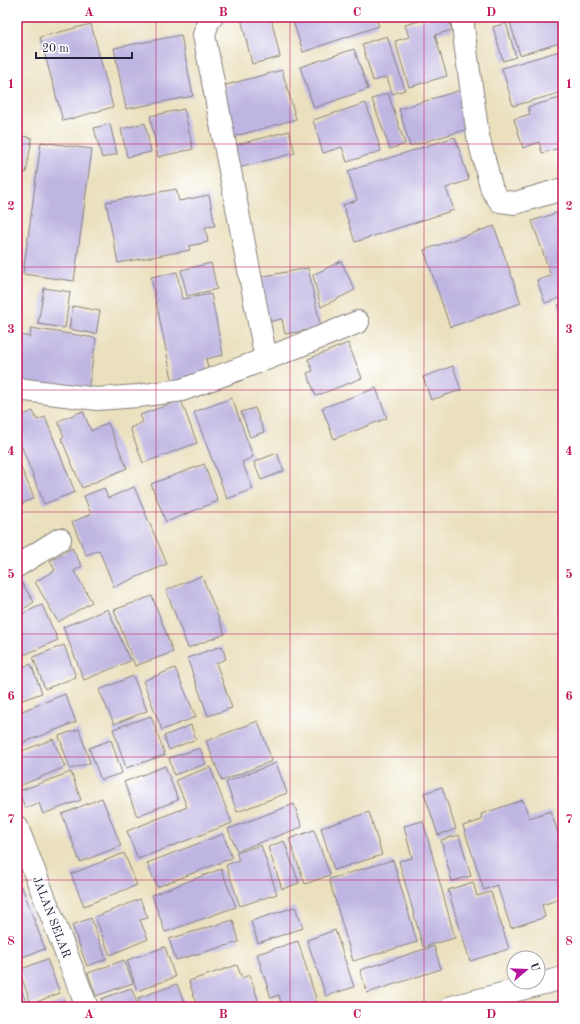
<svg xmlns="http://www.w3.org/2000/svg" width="580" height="1024" viewBox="0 0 580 1024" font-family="'Old Standard TT',serif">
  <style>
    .building { fill: #bfb5e2 }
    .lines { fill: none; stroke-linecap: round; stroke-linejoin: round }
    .minor-casing { stroke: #86817c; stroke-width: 24 }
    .minor { stroke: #fff; stroke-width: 22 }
    .grid { fill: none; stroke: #c2185b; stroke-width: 1; stroke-opacity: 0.55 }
    .labels { text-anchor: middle; stroke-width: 3; stroke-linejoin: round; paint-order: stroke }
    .street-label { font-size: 12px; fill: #22223b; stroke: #fff }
    .neatline { fill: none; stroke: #c2185b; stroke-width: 1.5 }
    .grid-label { font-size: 13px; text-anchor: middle; font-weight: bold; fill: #c2185b }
  </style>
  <rect width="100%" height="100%" fill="#fff"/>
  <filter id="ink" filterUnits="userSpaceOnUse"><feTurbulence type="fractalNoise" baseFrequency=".025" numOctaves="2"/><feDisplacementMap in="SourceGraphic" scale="8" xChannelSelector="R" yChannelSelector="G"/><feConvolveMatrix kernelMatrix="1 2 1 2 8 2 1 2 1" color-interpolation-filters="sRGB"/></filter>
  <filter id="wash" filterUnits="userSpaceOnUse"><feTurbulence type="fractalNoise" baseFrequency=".012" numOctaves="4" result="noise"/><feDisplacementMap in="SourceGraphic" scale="16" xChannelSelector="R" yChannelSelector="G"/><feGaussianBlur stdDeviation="0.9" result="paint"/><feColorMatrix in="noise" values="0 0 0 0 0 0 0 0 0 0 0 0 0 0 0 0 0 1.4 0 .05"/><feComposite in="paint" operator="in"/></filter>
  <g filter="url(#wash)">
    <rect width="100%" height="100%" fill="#eae0bd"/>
    <g id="blocks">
      <path class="building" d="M247,17h24l9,40 -28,7 -11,-46z
        M295,17h80l4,9 -76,26 -11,-34z
        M434,17h14l4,13 -17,5 12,41 -38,11 -14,-46 14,-4 -4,-12z
        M514,17h49v25l-43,13 -11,-36z
        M506,23l10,34 -13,4 -10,-34z
        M91,24l22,83 -50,14 -23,-84z
        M181,35l12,61 -67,13 -12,-61z
        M387,36l18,54 -13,4 -5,-17 -14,4 -11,-37z
        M354,49l14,40 -54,19 -14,-41z
        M563,50v42l-50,14 -11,-38z
        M282,70l14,49 -67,19 -14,-50z
        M461,90l11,38 -62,18 -11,-37z
        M388,93l17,51 -15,5 -18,-50z
        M563,97v50l-21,6 -3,-11 -16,6 -9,-29 16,-5 -2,-7z
        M366,103l15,48 -34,11 -5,-15 -19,6 -10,-33z
        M184,109l9,40 -35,8 -8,-41z
        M145,123l6,29 -24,5 -6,-28z
        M110,124l7,30 -15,4 -8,-30z
        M289,131l6,22 -57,15 -6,-22z
        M17,135l15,3 -6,35 -9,-1z
        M455,137l14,43 -23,8 8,22 -99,32 -12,-37 14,-5 -9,-29z
        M41,142l51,7 -18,132 -51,-7z
        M176,189l3,12 30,-6 6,31 -10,1 3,15 -19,4 1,4 -72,13 -12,-61z
        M556,213l3,9 4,-1v76l-18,6 -8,-23 14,-4 -19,-55z
        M494,226l27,77 -71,24 -26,-77z
        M341,261l14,29 -34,17 -8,-32z
        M211,263l6,26 -30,7 -6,-26z
        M308,268l13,60 -36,6 -3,-15 -19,4 -9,-45z
        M177,272l5,27 29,-5 12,61 -17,4 4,17 -37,8 -22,-107z
        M44,288l26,4 -5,36 -27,-4z
        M563,303v17l-5,-15z
        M73,306l27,5 -4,23 -27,-5z
        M31,328l65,10 -8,54 -71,-11v-29l3,-17 10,2z
        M348,343l14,35 -46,18 -9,-23 6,-2 -5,-12z
        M453,366l8,24 -30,10 -8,-23z
        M376,388l11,30 -53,21 -12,-31z
        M232,398l21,59 -11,5 11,27 -26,10 -33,-87z
        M181,400l16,43 -54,20 -13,-35 13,-6 -3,-7z
        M255,408l9,24 -14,5 -9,-25z
        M21,409l3,6 9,-4 4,9 8,-3 30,75 -31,12 -27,-69v-25z
        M83,411l8,20 17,-8 19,45 -45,20 -21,-50 3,-1 -6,-16z
        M277,453l7,18 -23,9 -7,-18z
        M17,458l17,40 -17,8z
        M204,464l14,37 -52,21 -15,-38z
        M134,487l33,77 -53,23 -15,-37 -13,5 -14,-33 19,-8 -7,-18 20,-8 4,10z
        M72,548l10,18 -8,5 18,31 -34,20 -23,-40 20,-12 -5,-9z
        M17,576l17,26 -17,11z
        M202,576l23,58 -37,14 -22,-58z
        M152,596l21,56 -38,14 -21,-56z
        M42,605l16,35 -41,18v-30h1l-1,-12z
        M108,609l22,52 -46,19 -21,-53z
        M64,645l12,32 -31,12 -12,-32z
        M222,646l4,13 -10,4 16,45 -24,8 -21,-58z
        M31,664l11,29 -25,9v-33z
        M175,668l21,49 -34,13 -19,-49z
        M133,676l14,35 -33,13 -15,-34z
        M65,694l11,28 -59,23v-32z
        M151,716l14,39 -39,13 -13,-39z
        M258,721l14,40 -50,20 -16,-40z
        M191,725l5,14 -27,11 -5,-14z
        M79,729l11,34 -20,6 -11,-33z
        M53,739l12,28 -48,20v-34z
        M111,740l11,33 -21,7 -12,-32z
        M200,748l6,16 -32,11 -5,-17z
        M276,763l11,30 -50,19 -11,-30z
        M165,766l13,34 -41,16 -13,-34z
        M210,767l22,56 -94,36 -11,-28 60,-24 -11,-27z
        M71,772l10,28 -38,14 -4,-11 -14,5 -6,-17z
        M442,787l14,42 -18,6 -14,-42z
        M102,798l19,48 -41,16 -18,-48z
        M523,800l6,18 22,-7 12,38v19l-3,2 3,10v18l-21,7 3,12 -34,11 -14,-43 -13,5 -21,-64 19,-6 -1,-6z
        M294,804l8,23 -65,24 -9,-22z
        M369,812l13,43 -48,15 -13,-42z
        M423,821l32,117 -32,9 -24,-86 13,-3 -8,-32z
        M314,830l16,45 -25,9 -16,-45z
        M223,834l9,24 -75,29 -10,-24z
        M459,835l12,41 -19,5 -11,-41z
        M284,841l15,42 -17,6 -14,-42z
        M261,845l16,49 -37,12 -14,-41 13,-5 -3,-7z
        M124,853l13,32 -53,21 -13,-32z
        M393,860l24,82 -64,19 -24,-82z
        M221,869l15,38 -71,25 -13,-37z
        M473,882l4,14 14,-4 18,57 -39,12 -22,-71z
        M22,887l23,62 -26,9 -2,-6v-64z
        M140,899l8,19 -8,2 8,19 -38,16 -15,-38z
        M295,907l8,21 -45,15 -7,-22z
        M91,918l15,41 -19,7 -15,-41z
        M233,920l6,22 -63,18 -7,-21z
        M335,930l19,57 -28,9 -19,-56z
        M298,941l20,64 -6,2h-30l-3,-12 -8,3 -14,-44z
        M434,946l7,23 -74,24 -7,-23z
        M165,947l10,30 -38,14 -10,-31z
        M47,959l13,34 -29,11 -12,-34z
        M124,960l9,23 -37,13 -8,-23z
        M237,965l5,13 8,-3 8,25 -21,7h-40l-8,-26z
        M17,978l9,24 -9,3z
        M177,984l9,23h-44l-4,-9z
        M131,988l8,19h-35l-3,-8z
        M65,1000l2,7h-19z
        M558,1002l2,5h-18v-1z"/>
    </g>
  </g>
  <g filter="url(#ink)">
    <use href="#blocks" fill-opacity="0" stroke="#86817c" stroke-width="1"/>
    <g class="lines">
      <g class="minor-casing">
        <path id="minor" d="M212,17l-3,2 -5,16 62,324
          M462,17l4,33 12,86 14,54 8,11 15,2 48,-14
          M17,389l80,10 41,-3 44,-6 84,-31 92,-37
          M17,566l43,-27
          M17,827l70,180
          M452,1007l111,-29"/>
      </g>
      <use href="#minor" class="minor"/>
    </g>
  </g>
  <path class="grid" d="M156,17v990M290,17v990M424,17v990M17,144h546M17,267h546M17,390h546M17,512h546M17,634h546M17,757h546M17,880h546"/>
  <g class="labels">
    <g class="street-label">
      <text transform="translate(52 917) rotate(69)" y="4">JALAN SELAR</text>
    </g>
  </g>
  <rect width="580" height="1024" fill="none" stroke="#fff" stroke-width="44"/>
  <g transform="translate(526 970) rotate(71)"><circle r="19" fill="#ffffff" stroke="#a7a7b1"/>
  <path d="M0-3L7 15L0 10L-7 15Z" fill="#b5179e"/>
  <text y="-6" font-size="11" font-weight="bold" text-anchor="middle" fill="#22223b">U</text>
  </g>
  <path d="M36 52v6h96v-6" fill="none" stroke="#22223b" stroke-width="2"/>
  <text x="42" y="52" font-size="12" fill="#22223b" stroke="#ffffff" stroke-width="3" paint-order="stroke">20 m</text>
  <rect x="22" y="22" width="536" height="980" class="neatline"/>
  <g class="grid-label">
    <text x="89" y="16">A</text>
    <text x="223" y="16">B</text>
    <text x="357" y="16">C</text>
    <text x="491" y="16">D</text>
    <text x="11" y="88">1</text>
    <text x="569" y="88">1</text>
    <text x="11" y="210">2</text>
    <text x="569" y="210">2</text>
    <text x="11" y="333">3</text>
    <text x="569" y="333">3</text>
    <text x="11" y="455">4</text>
    <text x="569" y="455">4</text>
    <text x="11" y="578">5</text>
    <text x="569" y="578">5</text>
    <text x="11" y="700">6</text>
    <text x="569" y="700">6</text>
    <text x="11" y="823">7</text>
    <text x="569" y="823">7</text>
    <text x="11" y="945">8</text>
    <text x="569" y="945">8</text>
    <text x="89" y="1018">A</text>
    <text x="223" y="1018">B</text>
    <text x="357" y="1018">C</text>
    <text x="491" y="1018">D</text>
  </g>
</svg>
